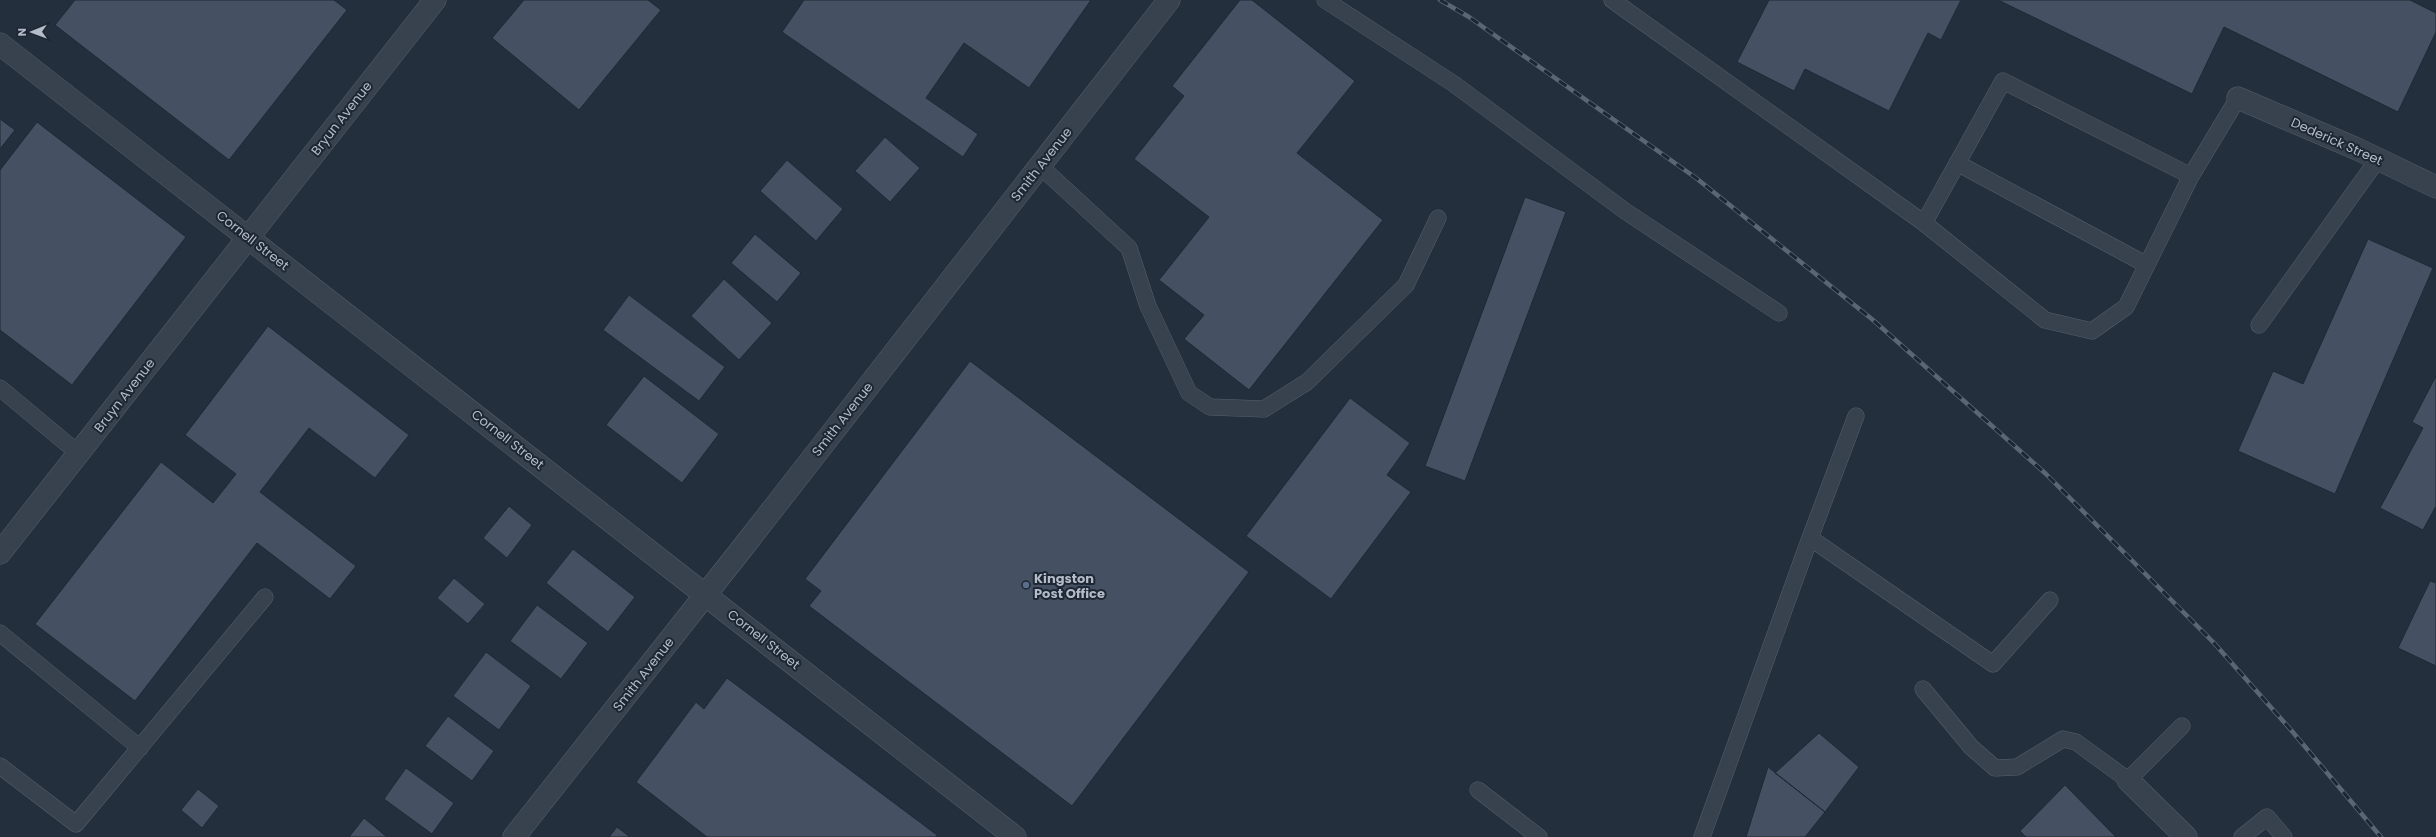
<svg xmlns="http://www.w3.org/2000/svg" width="2436" height="837" viewBox="0 0 2436 837" font-family="Poppins,sans-serif">
  <style>
    .building { fill: #455162; stroke: #1f2835 }
    .lines { fill: none; stroke-linecap: round; stroke-linejoin: round }
    .service-casing { stroke: #565f6c; stroke-width: 17 }
    .minor-casing { stroke: #565f6c; stroke-width: 23 }
    .service { stroke: #38414e; stroke-width: 16 }
    .minor { stroke: #38414e; stroke-width: 22 }
    .rail-casing { stroke: #5a6575; stroke-width: 4.5 }
    .rail { stroke: #1d2633; stroke-width: 3; stroke-dasharray: 9; stroke-linecap: butt }
    .service-dot { fill: #5c6f8a; stroke: #1d2633; stroke-width: 1.5 }
    .labels { text-anchor: middle; stroke-width: 4; stroke-linejoin: round; paint-order: stroke }
    .street-label { font-size: 13px; fill: #b4bcc9; stroke: #1d2633 }
    .poi-label { font-size: 13px; font-weight: bold; fill: #b4bcc9; stroke: #1d2633; text-anchor: start }
  </style>
  <rect width="100%" height="100%" fill="#242f3e"/>
  <path class="building" d="M75,0h259l13,10 -118,150 -174,-135z
    M524,0h124l13,10 -82,100 -87,-72z
    M804,0h287l-62,88 -65,-45 -38,55 52,36 -15,23 -181,-125z
    M1240,0h12l103,81 -58,72 86,67 -134,170 -65,-51 20,-24 -45,-35 50,-63 -75,-58 50,-63 -12,-10z
    M1769,0h192l-20,40 -13,-7 -39,78 -84,-42 -11,22 -57,-29z
    M1998,0h412l26,13v19l-38,80 -174,-85 -32,67z
    M0,119l15,11 -15,19z
    M37,122l149,115 -114,148 -72,-55v-160z
    M885,137l35,31 -30,34 -35,-31z
    M787,160l56,49 -27,32 -56,-50z
    M1525,197l41,15 -101,269 -40,-15z
    M755,234l46,39 -24,29 -46,-39z
    M2368,239l65,29 -98,226 -97,-43 35,-80 30,13z
    M724,279l48,44 -33,37 -48,-44z
    M629,295l96,72 -26,34 -96,-71z
    M268,326l141,109 -34,43 -66,-50 -49,64 96,74 -26,33 -73,-56 -122,158 -100,-77 126,-162 52,41 23,-29 -51,-39z
    M970,361l279,211 -177,234 -263,-200 12,-15 -16,-12z
    M644,376l75,58 -37,49 -76,-58z
    M2436,376v130l-13,24 -43,-22 43,-80 -11,-6z
    M1350,398l60,45 -23,32 24,17 -80,107 -85,-63z
    M509,506l23,19 -25,33 -24,-20z
    M573,549l62,48 -27,35 -62,-49z
    M454,578l31,26 -17,20 -31,-26z
    M2430,581l6,2v83l-38,-18z
    M537,605l51,38 -27,36 -51,-38z
    M486,652l45,34 -32,44 -46,-34z
    M727,678l210,157 -1,2h-229l-71,-55 60,-80 8,7z
    M448,716l46,35 -22,30 -47,-35z
    M1819,733l40,34 -34,45 -50,-39z
    M1768,767l57,45 -20,25h-59z
    M406,768l48,35 -22,31 -48,-35z
    M2065,785l51,52h-90l-6,-6z
    M198,789l21,17 -17,22 -21,-18z
    M364,818l23,19h-38z
    M617,827l13,10h-21z"/>
  <g class="lines">
    <g class="service-casing">
      <path id="service" d="M1325,0l129,84 171,127 154,102
        M1612,0l312,223
        M2003,81l188,95 -65,131 -34,24 -47,-11 -121,-97z
        M1957,163l190,102
        M1040,166l89,82 19,58 41,87 21,14 54,2 43,-27 99,-97 32,-67
        M2191,176l47,-78
        M2259,325l119,-166
        M0,388l78,65
        M1856,416l-46,122 183,126 57,-64
        M0,633l140,115
        M1923,689l48,58 24,21 22,-1 46,-28 13,3 52,38 54,-54
        M0,766l76,58 189,-227
        M1478,790l61,47
        M1702,837l108,-299
        M2242,837l25,-20 17,20"/>
    </g>
    <g class="minor-casing">
      <path id="minor" d="M0,44l1015,793
        M2238,98l119,51 79,38
        M0,553l435,-553
        M2128,780l58,57
        M514,837l230,-291 425,-546"/>
    </g>
    <use href="#service" class="service"/>
    <use href="#minor" class="minor"/>
    <g class="rail-casing">
      <path id="rail" d="M1440,0l29,17 227,161 177,142 173,154 168,169 77,87 90,107"/>
    </g>
    <use href="#rail" class="rail"/>
  </g>
  <circle class="service-dot" cx="1026" cy="585" r="4"/>
  <g class="labels">
    <g class="street-label">
      <text transform="translate(341 118) rotate(-52)" y="5">Bryun Avenue</text>
      <text transform="translate(2337 141) rotate(24)" y="5">Dederick Street</text>
      <text transform="translate(1041 164) rotate(-52)" y="5">Smith Avenue</text>
      <text transform="translate(253 240) rotate(38)" y="5">Cornell Street</text>
      <text transform="translate(124 395) rotate(-52)" y="5">Bruyn Avenue</text>
      <text transform="translate(842 419) rotate(-52)" y="5">Smith Avenue</text>
      <text transform="translate(508 439) rotate(38)" y="5">Cornell Street</text>
      <text transform="translate(764 639) rotate(38)" y="5">Cornell Street</text>
      <text transform="translate(643 674) rotate(-52)" y="5">Smith Avenue</text>
    </g>
    <g class="poi-label">
      <text x="1034" y="583">Kingston<tspan x="1034" dy="15">Post Office</tspan></text>
    </g>
  </g>
  <g transform="translate(32 32) rotate(269)" stroke="#1d2633" stroke-width="3" paint-order="stroke">
  <path d="M0-3L7 15L0 10L-7 15Z" fill="#b4bcc9"/>
  <text y="-6" font-size="11" font-weight="bold" text-anchor="middle" fill="#b4bcc9">N</text>
  </g>
</svg>
